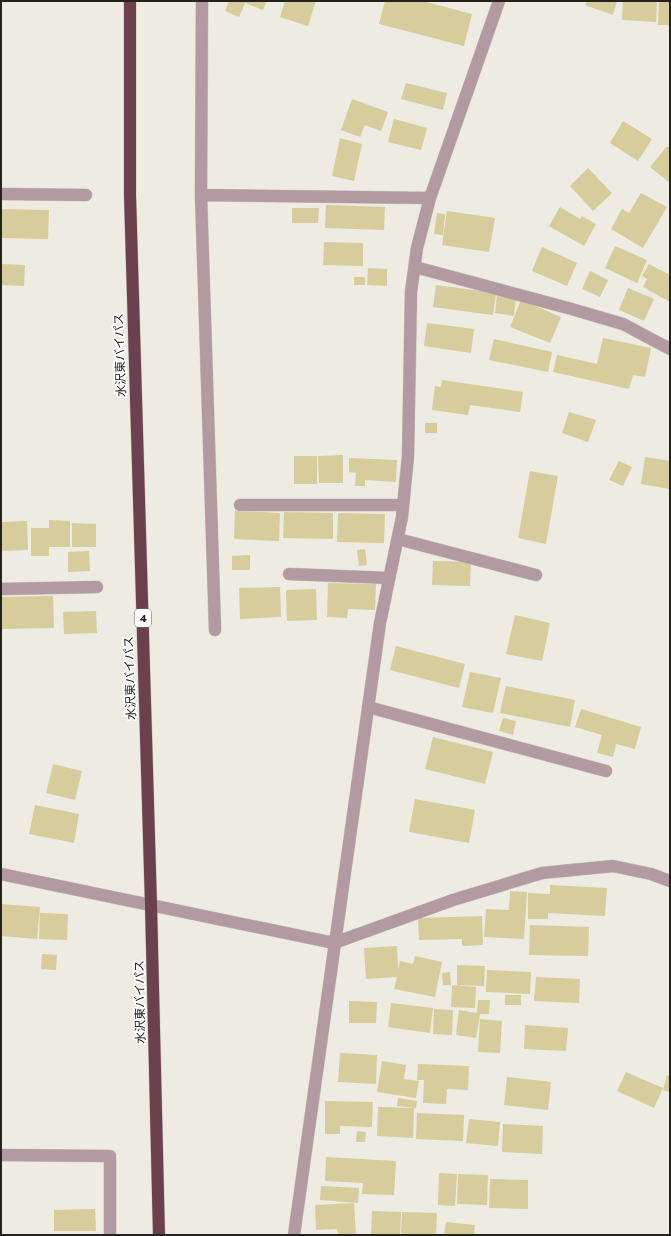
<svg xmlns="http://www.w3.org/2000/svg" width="671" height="1236" viewBox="0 0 671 1236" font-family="Jost,'Noto Sans JP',sans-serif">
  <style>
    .building { fill: #d6cc9c }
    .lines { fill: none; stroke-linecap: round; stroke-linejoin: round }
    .minor-casing { stroke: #c9c7bf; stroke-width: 13 }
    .highway-casing { stroke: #c9c7bf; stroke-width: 13 }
    .minor { stroke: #b29aa0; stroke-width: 12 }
    .highway { stroke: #6c404d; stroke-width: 12 }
    .labels { text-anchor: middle; stroke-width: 3.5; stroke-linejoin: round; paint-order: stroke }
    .shield { fill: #fff; stroke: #656462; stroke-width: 1 }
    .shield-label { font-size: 11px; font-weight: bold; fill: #23221f }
    .street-label { font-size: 12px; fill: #23221f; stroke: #fff }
  </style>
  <rect width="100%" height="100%" fill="#edebe2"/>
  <path class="building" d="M229,1h38l-4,9 -18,-7 -6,14 -14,-6z
    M285,1h31l-8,25 -28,-9z
    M385,1h37l50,13 -8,32 -85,-22z
    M587,1h30l-4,14 -28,-10z
    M623,1h34l-1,21 -34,-2z
    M659,1h11v24h-12z
    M406,83l41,10 -4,17 -42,-11z
    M352,99l36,13 -7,19 -16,-6 -5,12 -19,-7z
    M394,119l33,9 -6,22 -33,-8z
    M623,121l29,18 -14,22 -28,-18z
    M340,138l22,6 -8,37 -22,-5z
    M667,146l3,2v35l-20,-16z
    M588,168l24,25 -19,18 -23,-25z
    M641,193l26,14 -24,41 -32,-19 11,-20 7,4z
    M326,205l59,2 -1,23 -59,-2z
    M560,207l20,12 2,-3 14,8 -12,22 -35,-20z
    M292,208h27l-1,15h-26z
    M1,209l48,1 -1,29 -47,-1z
    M447,211l48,7 -6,34 -47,-7z
    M437,213l8,1 -2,21 -9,-1z
    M324,242l39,1v23l-40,-1z
    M615,246l32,14 -10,23 -32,-15z
    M542,247l35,16 -10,23 -35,-15z
    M1,264l24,1 -1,21 -23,-1z
    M649,264l21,11v27l-27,-15 4,-8 -5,-3z
    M368,268l19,1v17l-20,-1z
    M590,271l18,9 -8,17 -18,-8z
    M354,277h11v8h-11z
    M436,285l60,8 -3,22 -60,-8z
    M628,288l26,11 -10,22 -25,-11z
    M497,296l19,2 -2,18 -19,-3z
    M521,300l40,17 -11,26 -40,-16z
    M427,323l47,6 -3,24 -47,-7z
    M603,338l48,10 -6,29 -12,-2 -4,14 -76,-17 4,-17 40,9z
    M494,339l58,13 -4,20 -59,-12z
    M442,380l81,12 -3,20 -50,-7 -2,10 -36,-5 3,-24 6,1z
    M569,412l27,8 -8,22 -26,-9z
    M425,423h12v10h-12z
    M343,455v28h-24l-1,-27z
    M294,456h23v28h-23z
    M645,457l25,4v28l-29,-5z
    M349,458l48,2 -1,22 -31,-2v6h-10l1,-13 -7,-1z
    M619,461l13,6 -9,19 -14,-6z
    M530,471l28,5 -12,68 -28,-6z
    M235,511l45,2 -1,28 -45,-2z
    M284,512l49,1v26l-50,-1z
    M338,513l47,1 -1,29 -47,-1z
    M49,520l21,1v26h-21v9h-18v-28h18z
    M27,521l1,29 -27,1v-29z
    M72,523l24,1v23h-24z
    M365,549l2,16 -8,1 -2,-16z
    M89,551l1,20 -22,1v-20z
    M250,555v15h-18v-14z
    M433,561l38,1 -1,24 -38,-1z
    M328,583l48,1 -1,26 -27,-1 -1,9 -20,-1z
    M280,587l1,30 -41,2 -1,-31z
    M316,589l1,31 -30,1 -1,-31z
    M53,596l1,32 -53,1v-32z
    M96,611l1,22 -33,1 -1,-22z
    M515,615l35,8 -8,38 -36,-7z
    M396,646l69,18 -6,24 -69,-18z
    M470,672l31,6 -8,35 -31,-6z
    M506,686l69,14 -5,27 -70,-14z
    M581,709l60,18 -6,22 -19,-5 -3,13 -16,-4 5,-18 -27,-8z
    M503,718l13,3 -3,14 -14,-4z
    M433,737l60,15 -8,32 -60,-15z
    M53,764l29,7 -7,29 -29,-7z
    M415,799l60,11 -6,33 -60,-11z
    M35,805l44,9 -5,29 -45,-9z
    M550,885l57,3 -2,28 -57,-3v6h-20v-26l22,1z
    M510,891l17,1 -3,47 -40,-2 2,-28 23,1z
    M1,904l39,3 -3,32 -36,-3z
    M40,913l28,1 -1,26 -28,-1z
    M482,916l1,29 -21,1v-7l-43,1 -1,-22z
    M530,925l59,2 -1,29 -59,-1z
    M397,946l1,23 2,-8 13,3 2,-8 27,6 -7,35 -41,-8 3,-12 -31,2 -2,-31z
    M42,954l15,1 -1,15 -15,-1z
    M457,965l28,1 -1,20 -27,-1z
    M487,970l44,2 -1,22 -44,-2z
    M450,972l1,13h-8l-1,-12z
    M536,977l44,2 -1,24 -45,-2z
    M452,985l24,2 -1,21 -24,-1z
    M505,995h16v10h-16z
    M478,1000h12l-1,14h-9l-4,24 -20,-3 3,-25 18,3z
    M349,1001l28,1 -1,21h-27z
    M391,1003l42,5 -3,25 -42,-6z
    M434,1009l19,1 -1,25 -19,-1z
    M480,1019l22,2 -2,32 -22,-1z
    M525,1025l43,3 -2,23 -42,-2z
    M340,1053l37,2 -1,29 -38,-2z
    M382,1061l24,4 -2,14 15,2 -3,17 -39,-6z
    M418,1064l51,2 -1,24 -21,-1 -1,15 -23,-1 1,-23h-7z
    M626,1072l37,16 -9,20 -37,-17z
    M667,1075l3,1v16l-7,-2z
    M507,1077l44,5 -3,28 -44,-5z
    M398,1098l19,3 -1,7 -19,-2z
    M325,1101l48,1 -1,25 -32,-1v8h-15z
    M378,1107l36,1 -1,30 -36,-2z
    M417,1113l47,2 -1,26 -47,-2z
    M469,1119l31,3 -2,24 -32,-3z
    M503,1124l40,2 -1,28 -40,-2z
    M357,1131l9,1 -1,10h-9z
    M326,1157l70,4 -2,34 -32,-1 1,-11 -38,-2z
    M439,1173l18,1 -2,32 -17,-1z
    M458,1174l30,1 -1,30 -30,-1z
    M490,1179l38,1v29l-39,-1z
    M321,1186l38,2 -1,15 -38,-3z
    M354,1203l2,32h-18l-1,-6 -21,1 -1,-25z
    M95,1209l1,22h-42v-21z
    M372,1211l29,1 -1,23h-29z
    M402,1212l35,1 -1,22h-35z
    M446,1222l29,3 -1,10h-30z"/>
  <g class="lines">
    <g class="minor-casing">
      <path id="minor" d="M202,1l-1,194 14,435
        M1,194l85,1
        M201,195l229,3
        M415,267l153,41 55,16 47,25
        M240,505h163
        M398,539l138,36
        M289,574l100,4
        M1,589l96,-2
        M368,707l238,64
        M1,874l333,69 119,-43 89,-27 71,-7 38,8 19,7
        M1,1155l109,1v79
        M294,1235l86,-612 22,-106 6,-61 3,-164 6,-44 13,-50 69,-197"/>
    </g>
    <g class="highway-casing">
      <path id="highway" d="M130,1v194l21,710 8,330"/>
    </g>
    <use href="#minor" class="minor"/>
    <use href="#highway" class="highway"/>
  </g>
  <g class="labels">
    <rect class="shield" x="135" y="609" width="16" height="18" rx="3"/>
    <g class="shield-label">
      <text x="143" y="622">4</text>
    </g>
    <g class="street-label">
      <text transform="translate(120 355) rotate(-92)" y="4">水沢東バイパス</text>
      <text transform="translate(130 678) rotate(-92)" y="4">水沢東バイパス</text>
      <text transform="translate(140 1002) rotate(-91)" y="4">水沢東バイパス</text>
    </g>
  </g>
  <rect width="671" height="1236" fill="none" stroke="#23221f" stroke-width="4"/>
</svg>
